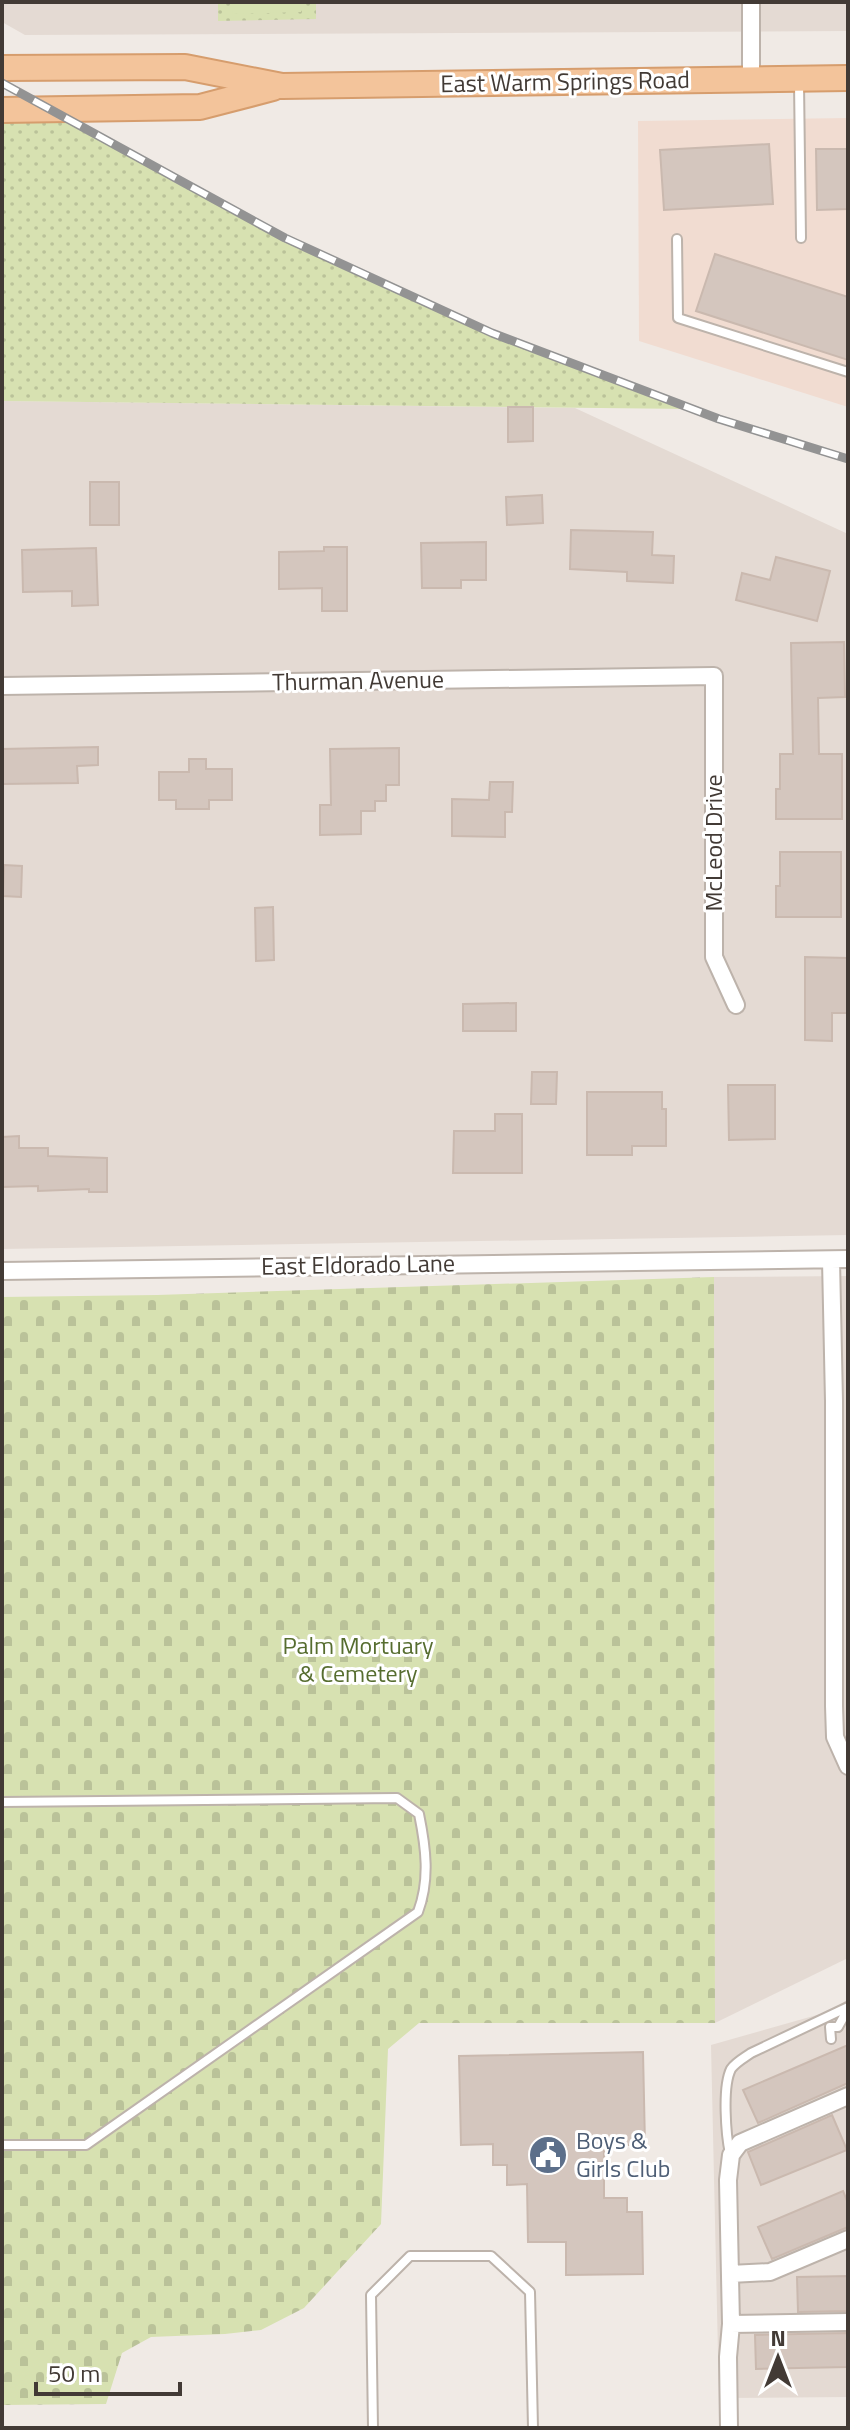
<svg xmlns="http://www.w3.org/2000/svg" width="850" height="2430" viewBox="0 0 850 2430" font-family="'Titillium Web',sans-serif">
  <style>
    .residential { fill: #e4dad3 }
    .commercial { fill: #f1dcd1 }
    .grass { fill: url(#grass-dots) }
    .cemetery { fill: url(#cemetery-stones) }
    .pitch { fill: #d7e1b1 }
    .building { fill: #d4c6be; stroke: #cab9af; stroke-width: 2 }
    .lines { fill: none; stroke-linecap: round; stroke-linejoin: round }
    .lane-casing { stroke: #bdb3ab; stroke-width: 12 }
    .street-casing { stroke: #bdb3ab; stroke-width: 20 }
    .primary-casing { stroke: #d69d6d; stroke-width: 28 }
    .lane { stroke: #fff; stroke-width: 8 }
    .street { stroke: #fff; stroke-width: 16 }
    .primary { stroke: #f3c49b; stroke-width: 24 }
    .rail-casing { stroke: #939393; stroke-width: 9 }
    .rail { stroke: #fff; stroke-width: 6; stroke-dasharray: 18; stroke-linecap: butt }
    .labels { text-anchor: middle; stroke-width: 6; stroke-linejoin: round; paint-order: stroke }
    .street-label { font-size: 24px; fill: #423a35; stroke: #fff }
    .park-label { font-size: 24px; fill: #566d2f; stroke: #fff }
    .service-label { font-size: 24px; fill: #4e5e75; stroke: #fff; text-anchor: start }
  </style>
  <defs>
    <pattern id="grass-dots" width="8" height="8" patternUnits="userSpaceOnUse" patternTransform="scale(2)"><rect width="8" height="8" fill="#d7e1b1"/><path d="M2 2h.1M6 6h.1" fill="none" stroke="#bac299" stroke-width="1.8" stroke-linecap="round"/></pattern>
    <pattern id="cemetery-stones" width="16" height="16" patternUnits="userSpaceOnUse" patternTransform="scale(2)"><rect width="16" height="16" fill="#d7e1b1"/><path d="M2 7V4a2 2 0 0 1 4 0v3zM10 15v-3a2 2 0 0 1 4 0v3z" fill="#bac299"/></pattern>
  </defs>
  <rect width="100%" height="100%" fill="#f0eae5"/>
  <path class="residential" d="M2,2h846v29l-823,4 -23,-13z
    M2,401l573,7 273,126v701l-846,14z
    M848,1276v682l-133,65 -1,-746z
    M848,1999v398l-129,1 -8,-353 120,-34z"/>
  <path class="commercial" d="M848,118v289l-209,-66 -1,-220z"/>
  <path class="grass" d="M218,2h98v17l-98,2z
    M2,107l47,2 236,129 207,95 199,76 -689,-8z"/>
  <path class="cemetery" d="M714,1277l1,746h-296l-31,26 -7,175 -77,84 -43,22 -36,4 -74,3 -29,16 -16,51 -104,1v-1108l155,-2z"/>
  <path class="pitch" d="M232,2h69v10l-68,2z"/>
  <path class="building" d="M769,144l4,60 -109,6 -4,-60z
    M816,149h32v60l-31,1z
    M715,254l133,43v63l-152,-49z
    M508,407h25v34l-25,1z
    M90,482h29v43h-29z
    M542,495l1,28 -36,2 -1,-28z
    M571,530l82,2 -1,23 22,1 -1,27 -46,-2v-9l-57,-3z
    M486,542v38h-25v8h-39l-1,-45z
    M324,547h23v64h-25v-23l-43,1v-37l45,-1z
    M96,548l2,57 -26,1v-15l-49,1 -1,-42z
    M776,557l54,14 -13,50 -81,-21 6,-27 28,7z
    M844,642l1,55 -27,1 1,56h23v65h-66v-30h4v-35h13l-2,-111z
    M98,747v18l-21,1 1,17 -76,1v-35z
    M399,748v37h-13v16h-11v10h-14v23l-41,1v-30h11l-1,-56z
    M189,759h17v10h26v31h-23v9h-33v-9h-17v-28h30z
    M490,782h23l-1,30h-7v25l-53,-1v-37l37,1z
    M780,852h61v65h-65v-31h4z
    M4,865l18,1 -1,31 -18,-1z
    M273,907l1,53 -18,1 -1,-53z
    M805,957l43,1v55h-16v28l-27,-1z
    M516,1003v28h-53v-27z
    M532,1072h25l-1,32h-25z
    M728,1085h47v54l-46,1z
    M587,1092h75v17h4v37h-34v9h-45z
    M495,1114h27v59h-69l1,-42h41z
    M19,1136v12h29v8l59,2v34h-18v-3l-51,2v-5l-36,1v-50z
    M848,2045v38l-90,40 -15,-33z
    M643,2052l2,93h-41v53h23v14h15l1,62 -77,1v-33h-38l-1,-58 -20,1v-20h-14v-21l-32,1 -2,-89z
    M832,2115l15,35 -86,35 -13,-33z
    M843,2191l5,12v24l-76,32 -14,-32z
    M848,2276v35l-50,1 -1,-35z
    M847,2333v34l-91,2 -1,-34z"/>
  <g class="lines">
    <g class="lane-casing">
      <path id="lane" d="M799,83l2,155
        M677,239l1,79 170,54
        M2,1802l395,-4 22,16c7,34 11,66 -1,98l-332,233h-84
        M831,2039l-1,-12h8l10,-18
        M730,2154c-4,-19 -8,-67 1,-85 5,-7 13,-11 20,-16l97,-46
        M373,2428l-2,-133 39,-39h81l39,36 3,136"/>
    </g>
    <g class="street-casing">
      <path id="street" d="M751,2v78
        M2,686l712,-10v281l22,48
        M831,1260l3,141v305l1,31 13,29
        M2,1271l846,-12
        M730,2274l40,-2 78,-33
        M731,2324l117,-2
        M729,2428l-1,-71 3,-33 -3,-144 3,-25 9,-12 108,-47"/>
    </g>
    <g class="primary-casing">
      <path id="primary" d="M2,68l183,-1 97,19 566,-8
        M2,110l198,-3 73,-19"/>
    </g>
    <use href="#lane" class="lane"/>
    <use href="#street" class="street"/>
    <use href="#primary" class="primary"/>
    <g class="rail-casing">
      <path id="rail" d="M2,83l283,155 207,95 227,86 129,40"/>
    </g>
    <use href="#rail" class="rail"/>
  </g>
  <defs>
    <g id="civic-disc" transform="scale(2)"><circle r="9.5" fill="#5c6f8a" stroke="#fff"/><path d="M-.6-6.5H3V-4.5H.6V-3L4-1V1h2V6H-6V1h2V-1L-.6-3ZM-1.2 2.5V6h2.4V2.5Z" fill="#fff"/></g>
  </defs>
  <g fill-rule="evenodd">
    <use href="#civic-disc" x="548" y="2155"/>
  </g>
  <g class="labels">
    <g class="street-label">
      <text transform="translate(565 82) rotate(-1)" y="8">East Warm Springs Road</text>
      <text transform="translate(358 681) rotate(-1)" y="8">Thurman Avenue</text>
      <text transform="translate(714 843) rotate(-90)" y="8">McLeod Drive</text>
      <text transform="translate(358 1265) rotate(-1)" y="8">East Eldorado Lane</text>
    </g>
    <g class="park-label">
      <text x="358" y="1654">Palm Mortuary<tspan x="358" dy="28">&amp; Cemetery</tspan></text>
    </g>
    <g class="service-label">
      <text x="576" y="2149">Boys &amp;<tspan x="576" dy="28">Girls Club</tspan></text>
    </g>
  </g>
  <rect width="850" height="2430" fill="none" stroke="#423a35" stroke-width="8"/>
  <g transform="translate(778 2358)" stroke="#ffffff" stroke-width="6" paint-order="stroke">
  <path d="M0-6L14 30L0 20L-14 30Z" fill="#423a35"/>
  <text y="-12" font-size="22" font-weight="bold" text-anchor="middle" fill="#423a35">N</text>
  </g>
  <path d="M36 2382v12h144v-12" fill="none" stroke="#423a35" stroke-width="4"/>
  <text x="48" y="2382" font-size="24" fill="#423a35" stroke="#ffffff" stroke-width="6" paint-order="stroke">50 m</text>
</svg>
